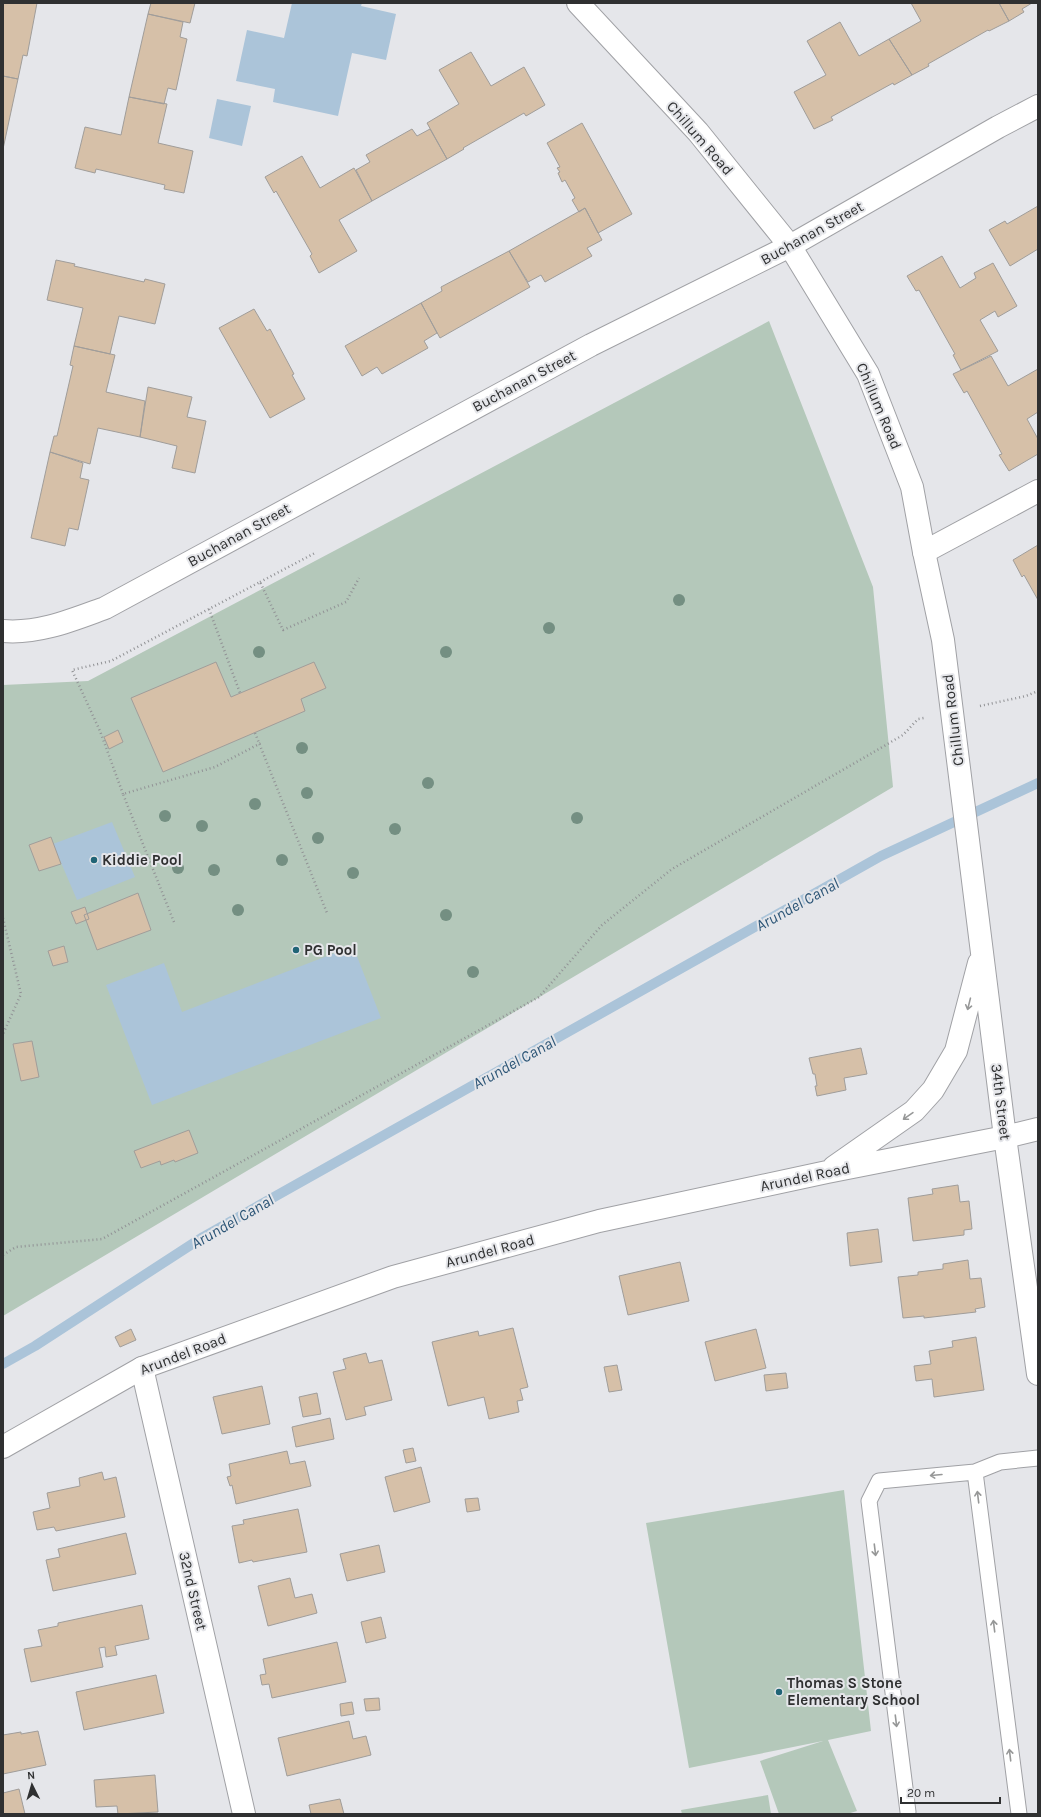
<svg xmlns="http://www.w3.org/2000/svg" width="1041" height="1817" viewBox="0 0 1041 1817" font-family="Karla,sans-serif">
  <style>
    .green { fill: #b4c8ba }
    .water { fill: #abc4d9 }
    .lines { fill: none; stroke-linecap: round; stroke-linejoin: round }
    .stream { stroke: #abc4d9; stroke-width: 10 }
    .building { fill: #d6c0a8; stroke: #a09d9a }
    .lane-casing { stroke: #a0a1a5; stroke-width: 17 }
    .street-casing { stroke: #a0a1a5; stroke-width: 24 }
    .secondary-casing { stroke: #a0a1a5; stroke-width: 24 }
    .path { stroke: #919295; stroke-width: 2.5; stroke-dasharray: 1 3; stroke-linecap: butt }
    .lane { stroke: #fff; stroke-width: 15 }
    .street { stroke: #fff; stroke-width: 22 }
    .secondary { stroke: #fff; stroke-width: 22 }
    .tree { fill: #748f82 }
    .oneway { stroke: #979898 }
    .poi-dot { fill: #206476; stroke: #e5e6ea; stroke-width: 1.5 }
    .labels { text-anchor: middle; stroke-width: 4; stroke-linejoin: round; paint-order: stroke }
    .street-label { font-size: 15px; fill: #2f3031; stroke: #e5e6ea }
    .poi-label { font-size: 15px; font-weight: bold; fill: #2f3031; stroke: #e5e6ea; text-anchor: start }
    .water-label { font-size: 16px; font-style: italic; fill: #2d5677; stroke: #e5e6ea }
  </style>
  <rect width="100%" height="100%" fill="#e5e6ea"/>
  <path class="green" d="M769,321l104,266 20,200 -890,529v-631l85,-4z
    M844,1490l27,241 -43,9 29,71 -10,3h-68l-19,-53 63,-20 -134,27 -43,-245z
    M768,1795l3,19h-89l-1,-4z"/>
  <path class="water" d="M292,3h70l-1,3 35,8 -10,46 -34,-7 -14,63 -65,-14 2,-13 -39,-8 11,-51 37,8z
    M217,99l34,7 -9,40 -33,-8z
    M112,822l23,55 -58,23 -24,-56z
    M353,946l28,72 -229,87 -46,-120 58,-22 18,49z"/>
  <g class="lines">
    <path class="stream" d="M3,1364l32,-18 168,-109 678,-381 157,-73"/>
  </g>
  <path class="building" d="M3,3h34l-10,53 -4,-1 -5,24 -15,-3z
    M151,3h44l-5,20 -42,-9z
    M911,3h88l10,18 -20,10 -1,-1 -60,34 1,2 -17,9 -23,-36 32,-18z
    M999,3h33l-10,6 2,3 -15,9z
    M148,14l35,8 -3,15 7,2 -11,51 -8,-2 -4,16 -35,-7z
    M840,22l19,34 30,-17 23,36 -18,10 -1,-2 -62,34 2,3 -19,9 -20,-37 32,-17 -19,-34z
    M471,52l20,34 33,-19 21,38 -19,11 -2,-3 -61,35 1,1 -17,10 -20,-36 32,-19 -20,-34z
    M3,76l15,3 -15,70z
    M129,97l38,7 -9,39 35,8 -9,42 -20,-4 1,-4 -69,-16 -1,4 -20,-5 10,-41 36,8z
    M582,123l50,91 -34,19 -13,-25 -6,4 -7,-12 3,-2 -10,-18 -3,2 -4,-9 2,-1 -3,-4 3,-1 -13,-24z
    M412,129l5,7 13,-7 17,30 -75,42 -16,-31 14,-8 -4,-7z
    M302,156l18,32 34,-20 18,33 -33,19 18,31 -38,22 -9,-17 2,-2 -36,-63 -2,2 -9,-16z
    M1038,206v43l-28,17 -21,-36 16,-9 2,3z
    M585,208l17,32 -15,8 5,8 -47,26 -4,-7 -13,7 -19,-31z
    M509,251l21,36 -90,51 -19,-35 21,-12 -1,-4z
    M942,256l18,32 16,-10 -2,-5 19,-10 24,43 -19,11 -3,-6 -15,9 18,31 -37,19 -8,-15 2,-1 -36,-64 -3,1 -9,-15z
    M56,260l19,4 -1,2 70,16 1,-3 20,5 -10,40 -36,-8 -9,38 -36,-8 9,-38 -36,-8z
    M421,303l16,30 -13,8 4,7 -46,26 -5,-7 -15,9 -17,-30z
    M254,309l13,22 3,-2 24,45 -2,1 13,24 -35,19 -51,-90z
    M74,346l41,9 -9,37 39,9 -5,36 -42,-9 -8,36 -40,-12 4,-16h3l16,-70 -3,-1z
    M991,356l17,30 30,-17v43l-11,7 11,20v15l-29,17 -10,-16 3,-1 -35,-63 -3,2 -11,-19z
    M148,387l44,10 -5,20 19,4 -11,52 -23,-5 5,-22 -37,-9z
    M50,452l33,11 -3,15 9,2 -11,50 -9,-2 -4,18 -34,-8z
    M1038,545v55l-14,-25 -2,2 -9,-17z
    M216,662l15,35 83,-35 12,26 -25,11 4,12 -142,61 -32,-74z
    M118,730l5,12 -14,7 -5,-12z
    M51,837l10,27 -22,7 -10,-26z
    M138,893l13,37 -54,20 -13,-35z
    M85,907l4,12 -13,5 -5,-12z
    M64,946l4,16 -15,4 -5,-15z
    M32,1041l7,36 -18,4 -8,-37z
    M861,1048l6,26 -23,4 2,12 -29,6 -2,-10h2l-2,-12h-2l-4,-16z
    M189,1130l9,23 -23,9 -1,-2 -13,5 -1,-4 -19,7 -7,-17z
    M958,1185l2,17 9,-1 3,28 -8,1v5l-51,6 -5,-43 25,-4 -1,-5z
    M878,1229l4,33 -32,4 -3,-33z
    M968,1260l2,19 11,-1 4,29 -10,2 1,3 -52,6v-2l-21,2 -5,-41 20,-2v-3l25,-3v-5z
    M680,1262l9,39 -61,14 -9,-39z
    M513,1328l15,59 -8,2 3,11 -6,1 2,11 -30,7 -5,-22 -36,9 -16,-64 46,-11 1,5z
    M131,1329l5,11 -16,7 -5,-10z
    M756,1329l10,39 -51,13 -10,-39z
    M976,1337l8,53 -50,7 -2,-18 -16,2 -2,-15 17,-2 -2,-13 24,-4 -1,-6z
    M366,1353l3,10 13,-3 10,40 -28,7 2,8 -20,5 -13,-48 13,-3 -3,-10z
    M617,1365l5,25 -13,2 -5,-25z
    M786,1373l2,15 -22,3 -2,-16z
    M262,1386l8,38 -48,10 -9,-37z
    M317,1393l4,21 -18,3 -4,-20z
    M330,1418l4,21 -38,8 -4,-20z
    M413,1448l3,13 -10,2 -3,-13z
    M287,1451l3,13 15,-3 6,25 -75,18 -4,-19 -2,1 -3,-9 4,-1 -2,-12z
    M421,1467l9,35 -36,10 -9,-35z
    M102,1472l2,8 12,-3 9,40 -69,14 -2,-4 -17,3 -4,-18 17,-4 -3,-15 33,-7 -1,-8z
    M478,1498l2,12 -13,2 -2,-13z
    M298,1509l9,43 -54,10 -1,-2 -13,3 -7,-37 12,-2 -1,-4z
    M126,1533l10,41 -83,17 -7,-31 14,-3 -2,-8z
    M379,1545l6,27 -38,9 -7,-27z
    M290,1578l5,20 17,-4 5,19 -49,13 -10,-40z
    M142,1605l7,34 -34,7 2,9 -11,2 -1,-10 -6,1 4,19 -72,15 -7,-33 18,-3 -4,-16 20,-4v-3z
    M381,1617l5,21 -20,5 -5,-21z
    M337,1642l9,40 -74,16 -3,-14 -7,1 -2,-10 6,-1 -3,-15z
    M156,1675l8,38 -80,17 -8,-38z
    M379,1698l1,12 -14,1 -2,-12z
    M352,1702l2,12 -13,2 -1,-12z
    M349,1721l4,18 13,-3 5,19 -84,21 -9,-38z
    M38,1731l8,34 -43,9v-39l18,-3v2z
    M155,1775l3,37 -40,2 -1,-8 -21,1 -2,-27z
    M19,1789l6,25h-22v-21z
    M340,1799l4,15h-33l-2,-9z"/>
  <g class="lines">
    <g class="lane-casing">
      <path id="lane" d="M975,1472l44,342
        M908,1812l-39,-311 10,-20 96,-9 25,-10 38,-4"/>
    </g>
    <g class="street-casing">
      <path id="street" d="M924,552l114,-61
        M3,631c36,3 69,-11 102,-23l486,-263 199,-99 208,-119 40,-21
        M142,1368l102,446"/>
    </g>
    <g class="secondary-casing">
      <path id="secondary" d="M578,3l120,129 92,114 78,128 44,113 12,65 19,88 62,497 33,237
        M834,1167l80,-56 19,-21 23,-39 23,-88
        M3,1447l139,-79 251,-91 206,-56 228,-49 178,-35 33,-8"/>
    </g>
    <path class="path" d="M260,582l55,-29
      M209,609l31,84
      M980,706l46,-10 12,-5
      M255,733l72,180
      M123,794l-23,-63 -28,-61 39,-9 149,-79 23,48 63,-28 13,-24
      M3,918l18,76 -18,40
      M174,922l-51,-128 92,-27 46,-24
      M3,1255l13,-8 86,-8 437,-242 63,-72 70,-56 231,-134 15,-16 6,-1"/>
    <use href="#lane" class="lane"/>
    <use href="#street" class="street"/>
    <use href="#secondary" class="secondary"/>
  </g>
  <g class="tree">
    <circle cx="679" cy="600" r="6"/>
    <circle cx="549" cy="628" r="6"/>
    <circle cx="259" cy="652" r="6"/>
    <circle cx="446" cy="652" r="6"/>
    <circle cx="302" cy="748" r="6"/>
    <circle cx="428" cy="783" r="6"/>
    <circle cx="307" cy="793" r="6"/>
    <circle cx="255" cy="804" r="6"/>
    <circle cx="165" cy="816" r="6"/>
    <circle cx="577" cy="818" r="6"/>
    <circle cx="202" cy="826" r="6"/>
    <circle cx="395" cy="829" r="6"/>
    <circle cx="318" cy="838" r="6"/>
    <circle cx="282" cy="860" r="6"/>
    <circle cx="178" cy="868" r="6"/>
    <circle cx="214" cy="870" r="6"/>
    <circle cx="353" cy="873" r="6"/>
    <circle cx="238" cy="910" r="6"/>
    <circle cx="446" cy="915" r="6"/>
    <circle cx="473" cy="972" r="6"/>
  </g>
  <defs><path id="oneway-shaft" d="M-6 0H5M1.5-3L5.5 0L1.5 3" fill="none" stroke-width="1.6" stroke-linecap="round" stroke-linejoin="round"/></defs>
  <g class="oneway">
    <use href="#oneway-shaft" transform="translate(969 1004) rotate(104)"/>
    <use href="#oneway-shaft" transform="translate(908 1116) rotate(145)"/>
    <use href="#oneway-shaft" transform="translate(936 1475) rotate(175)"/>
    <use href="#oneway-shaft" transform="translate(978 1497) rotate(-97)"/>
    <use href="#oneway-shaft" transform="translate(875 1550) rotate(83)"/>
    <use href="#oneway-shaft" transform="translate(994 1626) rotate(-97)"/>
    <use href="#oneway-shaft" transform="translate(896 1721) rotate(83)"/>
    <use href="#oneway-shaft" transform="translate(1010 1755) rotate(-97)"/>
  </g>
  <g class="poi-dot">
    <circle cx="94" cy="860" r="4"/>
    <circle cx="296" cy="950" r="4"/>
    <circle cx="779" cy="1692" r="4"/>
  </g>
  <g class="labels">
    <g class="street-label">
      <text transform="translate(700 138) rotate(49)" y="5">Chillum Road</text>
      <text transform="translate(812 233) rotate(-29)" y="5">Buchanan Street</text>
      <text transform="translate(524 381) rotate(-28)" y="5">Buchanan Street</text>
      <text transform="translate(879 406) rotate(67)" y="5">Chillum Road</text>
      <text transform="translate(239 535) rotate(-29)" y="5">Buchanan Street</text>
      <text transform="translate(953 720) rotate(-97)" y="5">Chillum Road</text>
      <text transform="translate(1001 1102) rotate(83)" y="5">34th Street</text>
      <text transform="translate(805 1177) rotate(-12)" y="5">Arundel Road</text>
      <text transform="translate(490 1251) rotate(-15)" y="5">Arundel Road</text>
      <text transform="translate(183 1354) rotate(-21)" y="5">Arundel Road</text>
      <text transform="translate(193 1591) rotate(77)" y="5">32nd Street</text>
    </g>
    <g class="poi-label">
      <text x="102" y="865">Kiddie Pool</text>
      <text x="304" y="955">PG Pool</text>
      <text x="787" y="1688">Thomas S Stone<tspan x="787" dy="17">Elementary School</tspan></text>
    </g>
    <g class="water-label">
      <text transform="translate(797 904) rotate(-29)" y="6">Arundel Canal</text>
      <text transform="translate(514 1062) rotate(-29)" y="6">Arundel Canal</text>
      <text transform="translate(232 1221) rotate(-30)" y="6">Arundel Canal</text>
    </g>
  </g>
  <rect width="1041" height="1817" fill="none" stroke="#2f3031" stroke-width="8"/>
  <g transform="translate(32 1785) rotate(355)" stroke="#e5e6ea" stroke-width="3" paint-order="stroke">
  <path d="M0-3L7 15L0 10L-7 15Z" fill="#2f3031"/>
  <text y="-6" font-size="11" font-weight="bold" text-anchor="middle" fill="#2f3031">N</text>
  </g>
  <path d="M901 1797v6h99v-6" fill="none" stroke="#2f3031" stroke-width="2"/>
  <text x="907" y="1797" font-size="12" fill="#2f3031" stroke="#e5e6ea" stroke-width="3" paint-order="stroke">20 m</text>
</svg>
